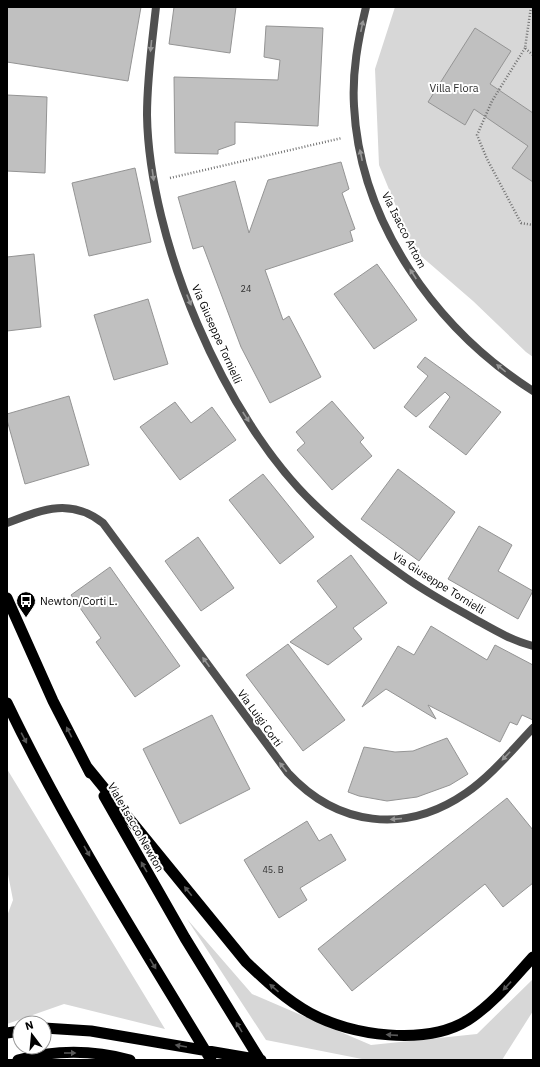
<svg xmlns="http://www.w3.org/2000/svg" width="540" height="1067" viewBox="0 0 540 1067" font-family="'IBM Plex Sans',sans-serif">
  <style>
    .green { fill: #d7d7d7 }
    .building { fill: #c0c0c0; stroke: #949494 }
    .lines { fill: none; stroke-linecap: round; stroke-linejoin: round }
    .path { stroke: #727272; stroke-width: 2.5; stroke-dasharray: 1 2; stroke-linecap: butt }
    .minor { stroke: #505050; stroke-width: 8 }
    .trunk { stroke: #000; stroke-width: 11 }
    .oneway { fill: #969696 }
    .oneway2 { fill: #595959 }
    .labels { text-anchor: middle; stroke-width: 4; stroke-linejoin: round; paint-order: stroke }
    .number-label { font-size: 9px; fill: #303030 }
    .park-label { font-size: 11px; fill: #2e2e2e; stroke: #fff }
    .street-label { font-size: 11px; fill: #000; stroke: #fff }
    .poi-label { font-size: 11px; fill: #000; stroke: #fff; text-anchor: start }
  </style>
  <rect width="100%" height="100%" fill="#fff"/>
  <path class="green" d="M395,7h138v350l-7,-5 -53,-51 -59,-51 -35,-85 -4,-96z
    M7,769l158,260 -101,-25 -57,20v-108l6,-16 -6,-31z
    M187,919l65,75 119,51 106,-11 56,-55v32l-31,49h-135l-101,-20z"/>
  <path class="building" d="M7,7h134l-13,74 -121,-19z
    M174,7h62l-6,46 -61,-9z
    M266,26l57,2 -5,98 -83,-4v22l-17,6v4l-43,-1 -1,-76 104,3 2,-20 -16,-3z
    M475,28l36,23 -21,33 43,29v69l-21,-14 16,-22 -54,-37 -9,16 -37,-23z
    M7,95l40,2 -2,76 -38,-2z
    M341,162l8,27 -7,4 13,36 -5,2 3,10 -88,29 18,50 6,-4 32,61 -51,26 -29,-56 -38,-101 -10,3 -15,-52 57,-16 14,52 19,-53z
    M135,168l16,74 -62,14 -17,-73z
    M34,254l7,73 -34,4v-74z
    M377,264l40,56 -43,29 -40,-55z
    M148,299l20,65 -54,16 -20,-65z
    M425,357l76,55 -35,43 -37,-28 21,-30 -5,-5 -29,25 -12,-10 24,-31 -11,-9z
    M69,396l20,69 -64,19 -18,-64v-6z
    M332,401l32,37 -4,4 12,14 -40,34 -35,-40 8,-7 -9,-11z
    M175,402l16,21 21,-16 24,33 -56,40 -40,-53z
    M398,469l57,43 -36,49 -58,-42z
    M263,474l51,63 -34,27 -51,-64z
    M479,526l33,19 -14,26 35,20 -15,28 -70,-40z
    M198,537l36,51 -33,23 -36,-50z
    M351,555l36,48 -34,25 9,11 -34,26 -38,-23 47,-35 -20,-26z
    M110,567l70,99 -45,31 -39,-55 5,-4 -30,-43z
    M431,626l56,34 8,-15 38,20v55l-11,-5 -5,10 -7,-3 -10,20 -72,-37 8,14 -50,-30 -24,18 36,-61 16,9z
    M288,644l57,76 -42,31 -57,-76z
    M212,715l38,74 -70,35 -37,-75z
    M447,738l21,36 -18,11 -33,12 -30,4 -28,-5 -11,-4 16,-45 31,5 18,-1z
    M507,798l26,32v53l-30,24 -18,-23 -133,107 -34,-42z
    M307,821l12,20 12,-7 15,26 -46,28 7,12 -28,18 -35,-58z"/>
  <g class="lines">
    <path class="path" d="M531,7l-6,41 8,7
      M525,48l-33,53 -15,34 10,24 34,64 12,2
      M170,178l172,-40"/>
    <path class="minor" d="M156,7c-4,36 -9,72 -9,108 2,125 77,303 167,389 27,26 58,50 88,71 22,16 46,29 69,42 20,11 39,23 62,29
      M366,7c-8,33 -14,65 -12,99 6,117 82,223 179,285
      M7,523c34,-13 63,-26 96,0l185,250c49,53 117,62 178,20 25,-17 46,-43 67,-65"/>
    <path class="trunk" d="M7,598l46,103 37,72
      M7,703c59,123 133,240 204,357
      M87,767l159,195c20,19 40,38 64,51 41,23 116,33 158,7 25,-16 45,-41 65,-63
      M104,796l81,142 75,122
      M44,1028l47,3 170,29
      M7,1033l13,-2
      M18,1060c36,-10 75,-10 112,0"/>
  </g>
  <defs><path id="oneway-solid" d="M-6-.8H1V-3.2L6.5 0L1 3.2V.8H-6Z"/></defs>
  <g class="oneway">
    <use href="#oneway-solid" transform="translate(362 26) rotate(-78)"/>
    <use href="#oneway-solid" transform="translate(151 46) rotate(96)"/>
    <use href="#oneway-solid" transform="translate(361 155) rotate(-102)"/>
    <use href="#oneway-solid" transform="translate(153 175) rotate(82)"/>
    <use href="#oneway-solid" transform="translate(413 274) rotate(-123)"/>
    <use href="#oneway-solid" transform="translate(189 300) rotate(68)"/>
    <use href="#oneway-solid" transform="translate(501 368) rotate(-141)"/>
    <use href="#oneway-solid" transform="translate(246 417) rotate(57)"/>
    <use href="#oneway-solid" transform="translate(206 662) rotate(-126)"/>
    <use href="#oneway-solid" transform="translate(506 756) rotate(134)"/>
    <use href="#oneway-solid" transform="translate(283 767) rotate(-128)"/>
    <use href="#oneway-solid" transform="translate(396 819) rotate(175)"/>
  </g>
  <g class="oneway2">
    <use href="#oneway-solid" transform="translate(69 732) rotate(-117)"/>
    <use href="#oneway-solid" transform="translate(24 738) rotate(62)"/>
    <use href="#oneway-solid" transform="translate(87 851) rotate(60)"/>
    <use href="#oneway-solid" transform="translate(144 867) rotate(-120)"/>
    <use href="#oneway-solid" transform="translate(188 891) rotate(-129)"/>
    <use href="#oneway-solid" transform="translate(153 964) rotate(59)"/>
    <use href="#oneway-solid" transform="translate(507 986) rotate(133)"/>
    <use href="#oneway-solid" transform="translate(274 988) rotate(-139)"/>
    <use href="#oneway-solid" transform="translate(239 1027) rotate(-121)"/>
    <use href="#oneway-solid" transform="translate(392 1035) rotate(-176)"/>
    <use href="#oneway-solid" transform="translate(181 1046) rotate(-170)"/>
    <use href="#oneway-solid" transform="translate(70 1053)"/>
  </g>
  <defs>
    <g id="bus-pin" transform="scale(1)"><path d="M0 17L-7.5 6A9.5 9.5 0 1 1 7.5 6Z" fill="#000" stroke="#fff"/><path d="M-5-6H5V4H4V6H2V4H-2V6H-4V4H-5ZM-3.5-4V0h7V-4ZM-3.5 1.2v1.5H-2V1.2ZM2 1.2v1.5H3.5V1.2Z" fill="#fff"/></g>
  </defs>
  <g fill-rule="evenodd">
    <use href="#bus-pin" x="26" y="601"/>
  </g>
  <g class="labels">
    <g class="number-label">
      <text x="246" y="292">24</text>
      <text x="273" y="873">45. B</text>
    </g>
    <g class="park-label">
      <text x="454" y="92">Villa Flora</text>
    </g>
    <g class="street-label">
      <text transform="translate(404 230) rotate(63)" y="4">Via Isacco Artom</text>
      <text transform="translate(217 334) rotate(66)" y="4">Via Giuseppe Tornielli</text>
      <text transform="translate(439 583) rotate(32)" y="4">Via Giuseppe Tornielli</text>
      <text transform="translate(260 718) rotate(54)" y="4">Via Luigi Corti</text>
      <text transform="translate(136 827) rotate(60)" y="4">Viale Isacco Newton</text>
    </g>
    <g class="poi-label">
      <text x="40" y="605">Newton/Corti L.</text>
    </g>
  </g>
  <rect width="540" height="1067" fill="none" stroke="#000000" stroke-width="16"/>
  <g transform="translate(32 1035) rotate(344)"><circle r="19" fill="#ffffff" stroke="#999999"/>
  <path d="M0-3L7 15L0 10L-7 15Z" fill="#000000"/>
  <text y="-6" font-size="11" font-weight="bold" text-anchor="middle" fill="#000000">N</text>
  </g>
</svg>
